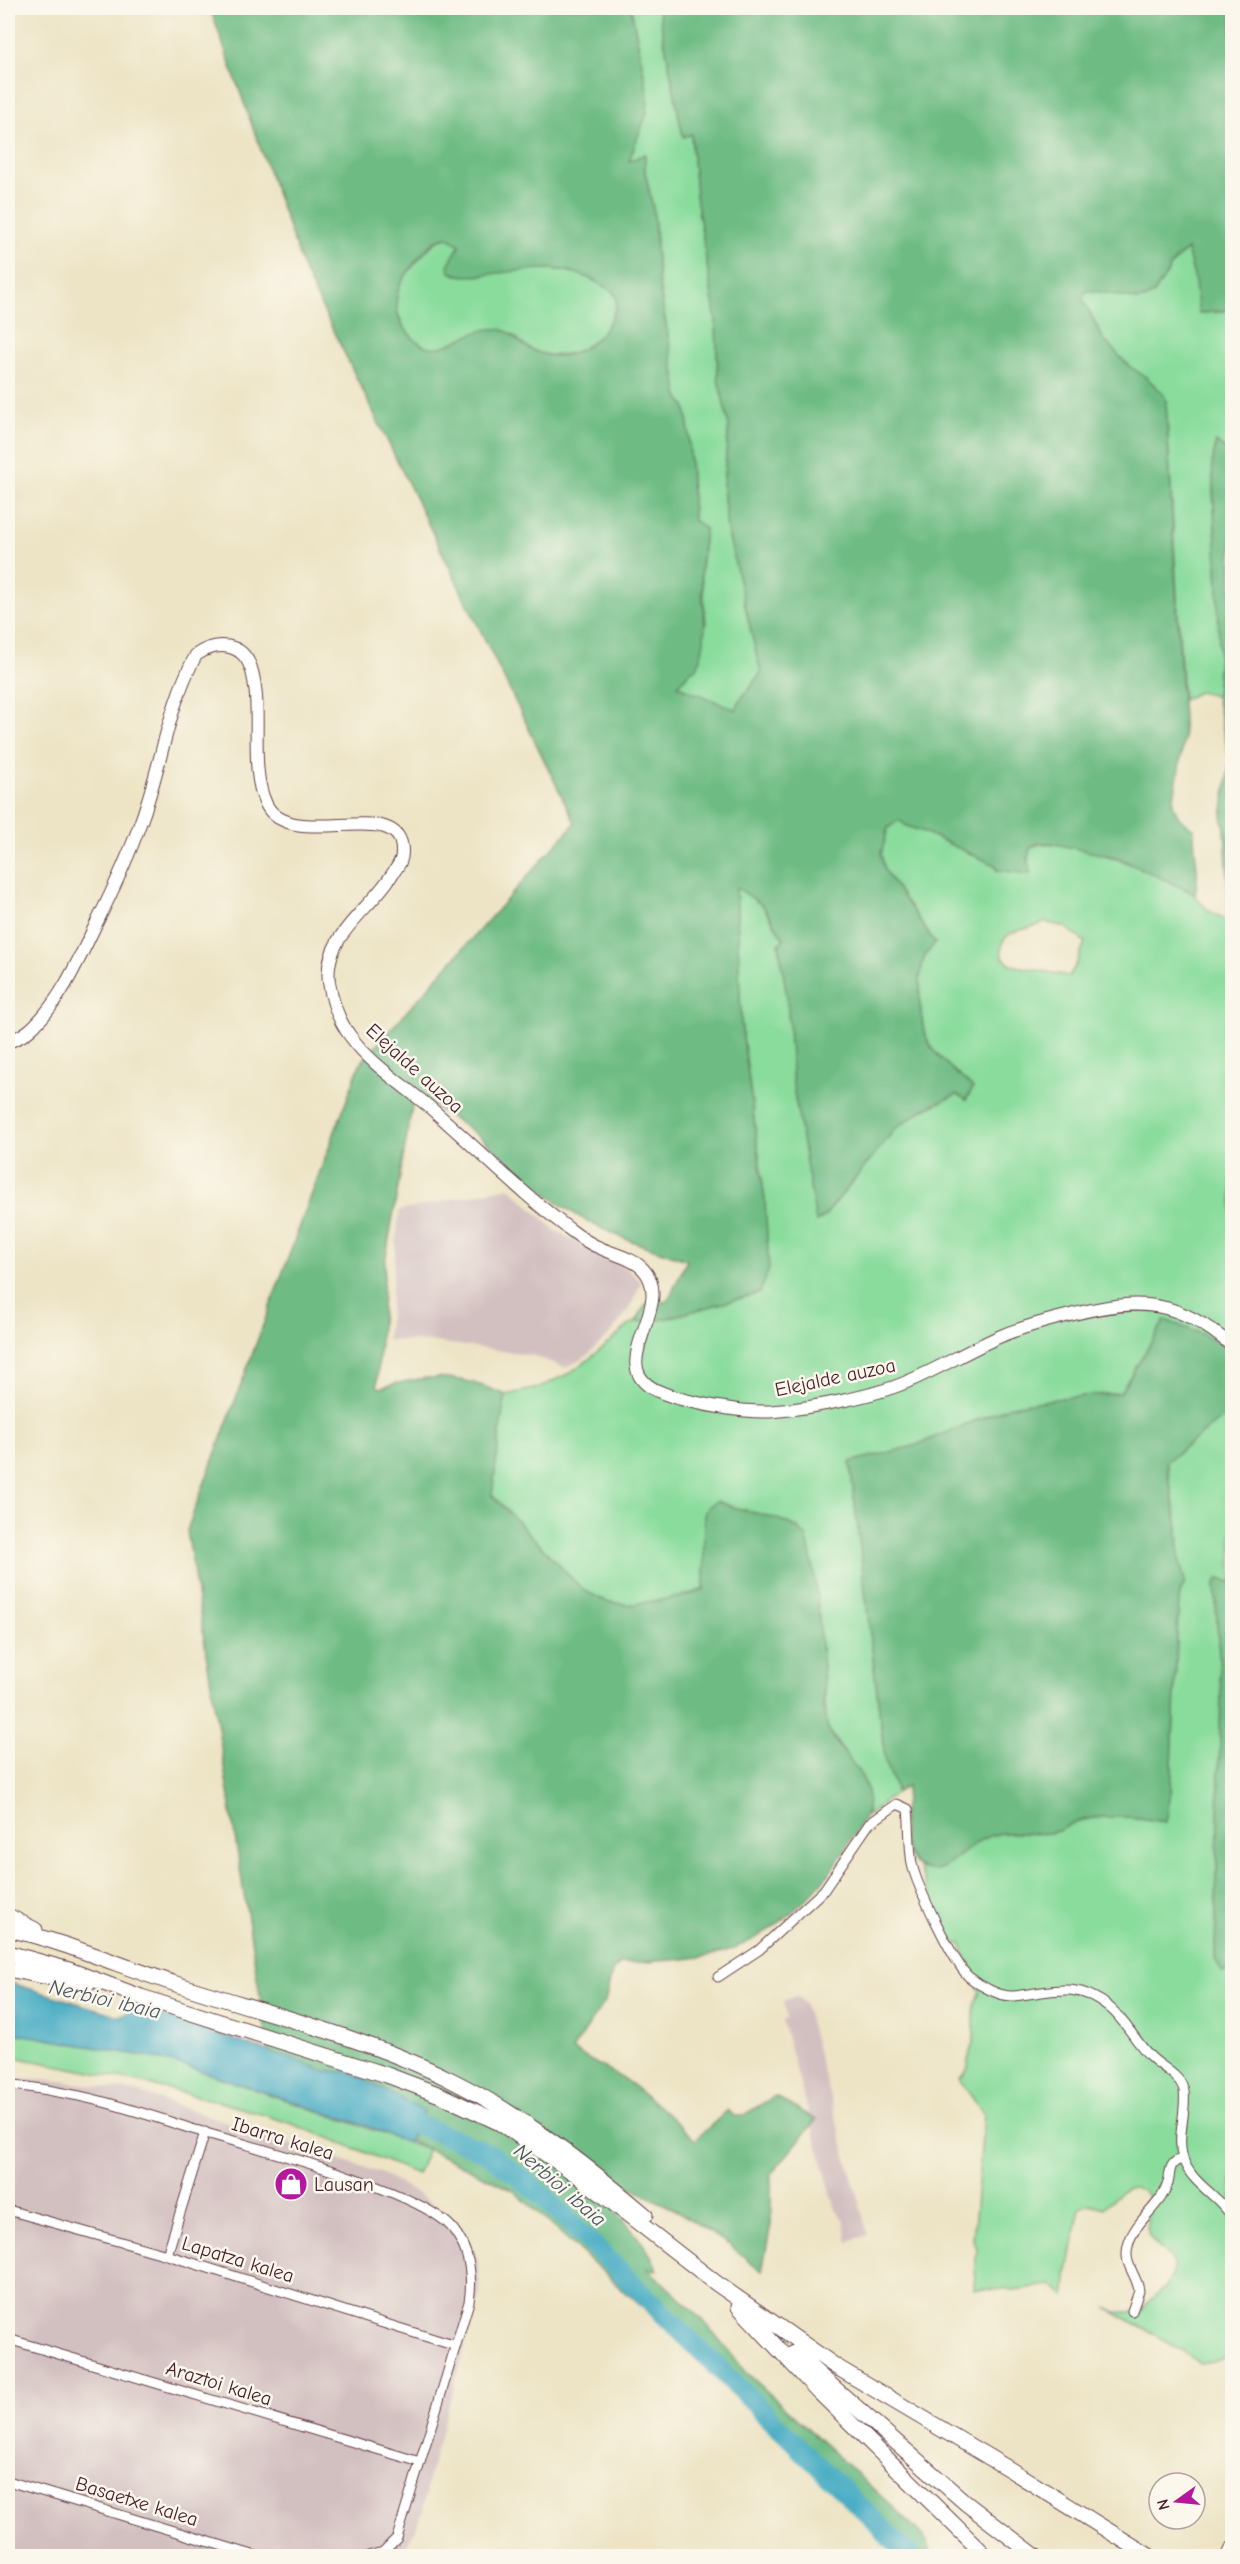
<svg xmlns="http://www.w3.org/2000/svg" width="1240" height="2564" viewBox="0 0 1240 2564" font-family="'Comic Neue',sans-serif">
  <style>
    .industrial { fill: #d2bfc0 }
    .green { fill: #89dc9c; stroke: #6a7e64; stroke-width: 1.5; fill-rule: evenodd }
    .forest { fill: #6ebc84; stroke: #5c6e58; stroke-width: 1.5; fill-rule: evenodd }
    .water { fill: #44abc3; stroke: #476577; stroke-width: 1.5 }
    .lines { fill: none; stroke-linecap: round; stroke-linejoin: round }
    .river { stroke: #44abc3; stroke-width: 20 }
    .minor-casing { stroke: #623d42; stroke-width: 11 }
    .tertiary-casing { stroke: #623d42; stroke-width: 14 }
    .primary-casing { stroke: #623d42; stroke-width: 17 }
    .minor { stroke: #fff; stroke-width: 9 }
    .tertiary { stroke: #fff; stroke-width: 12 }
    .primary { stroke: #fff; stroke-width: 15 }
    .labels { text-anchor: middle; stroke-width: 5; stroke-linejoin: round; paint-order: stroke }
    .street-label { font-size: 20px; fill: #4a1f2b; stroke: #fbf7ec }
    .poi-label { font-size: 20px; fill: #4a1f2b; stroke: #fbf7ec; text-anchor: start }
    .water-label { font-size: 21px; font-style: italic; fill: #485768; stroke: #fbf7ec }
  </style>
  <rect width="100%" height="100%" fill="#fbf7ec"/>
  <filter id="ink" filterUnits="userSpaceOnUse"><feTurbulence type="fractalNoise" baseFrequency=".0167" numOctaves="2"/><feDisplacementMap in="SourceGraphic" scale="12" xChannelSelector="R" yChannelSelector="G"/><feConvolveMatrix kernelMatrix="1 2 1 2 8 2 1 2 1" color-interpolation-filters="sRGB"/></filter>
  <filter id="wash" filterUnits="userSpaceOnUse"><feTurbulence type="fractalNoise" baseFrequency=".008" numOctaves="4" result="noise"/><feDisplacementMap in="SourceGraphic" scale="24" xChannelSelector="R" yChannelSelector="G"/><feGaussianBlur stdDeviation="1.35" result="paint"/><feColorMatrix in="noise" values="0 0 0 0 0 0 0 0 0 0 0 0 0 0 0 0 0 1.4 0 .05"/><feComposite in="paint" operator="in"/></filter>
  <g filter="url(#wash)">
    <rect width="100%" height="100%" fill="#ede4c5"/>
    <path class="industrial" d="M509,1187l46,43 47,27 22,9 17,16 -11,26 -21,27 -25,23 -19,10 -31,-12 -37,-6 -62,-8 -48,-2 12,-129z
      M793,1997l7,1 4,5 64,232 -20,6 -5,-22 -7,-9 -54,-189 4,-2 -2,-18z
      M8,2078l36,1 90,12 249,83 35,20 38,27 22,38 2,35 -53,189 -4,29 -15,31 -14,13h-386z"/>
    <path class="green" d="M631,8h27l25,128 8,-2 5,61 20,126 2,58 11,46 -6,61 4,43 34,144 -21,27 -4,10 -58,-24 12,-15 16,-48 -5,-52 4,-42 -12,-10 -5,-99 -3,-15 -6,-6 -21,-120 -4,-66 -9,-41v-18l-17,8 19,-50 1,-17z
      M447,237l14,8 -5,30c51,1 96,-19 142,8 4,3 12,5 15,9 7,8 3,18 -1,26 -16,31 -55,50 -87,27 -5,-3 -9,-8 -14,-11 -4,-2 -9,-2 -13,-2 -6,0 -13,-1 -18,1 -15,3 -32,17 -47,15 -27,-3 -41,-36 -35,-60 3,-8 10,-15 15,-22 11,-12 18,-24 34,-29z
      M1187,249l7,27 20,37 18,-4v146l-16,-13c-6,32 -2,64 0,97 2,52 6,105 0,157l-17,-4 -16,8 -17,-298 -2,-7 -17,-17 -18,-12 -25,-26 -22,-42 5,-7h11l39,9 17,-7 20,-31z
      M899,820l8,6 15,5 75,35v4l33,4 -2,-17 2,-9c30,-19 132,28 162,45 5,2 5,6 9,10 8,10 20,14 31,18v428l-33,-16 -34,-13 -45,73 -57,5 -52,8 -97,40 -64,16 35,298 12,32 -30,24v-25l-4,-11 -36,-53 -5,-72 -23,-127c-25,-13 -56,-14 -82,-27l-13,14v74l-24,8 -52,8 -23,-4 -22,-11 -91,-95 10,-80 4,-20 32,-7 30,-14 20,-14 44,-37 28,-3 100,-27 5,-92 -24,-179 -5,-136 27,20 21,34 -5,4 8,53 6,88 24,137 7,-5 71,-88 26,-18 36,-17 9,6 7,-12c-13,-12 -29,-24 -40,-39 -15,-18 -16,-70 -9,-91 2,-5 8,-11 11,-15l-50,-72 -4,-17 7,-26zM1045,922l20,5 20,15 -9,23 -7,11 -58,-11 -9,-8c-5,-33 27,-24 43,-35z
      M1232,1410v172l-13,-3 -4,7 6,106 -6,266 14,14 3,-3v389l-32,5 -45,-29 -49,-26 10,4h26c5,-15 24,-20 30,-35 8,-20 -17,-27 -23,-42 -4,-11 -1,-26 0,-37 -14,-22 -34,-3 -45,10l-14,-4 -10,3 -13,69 -1,20 -16,-11 -36,5 -40,-1 3,-41 -4,-8 11,-126 -25,-35c12,-9 9,-15 11,-28 1,-5 4,-8 4,-13 1,-18 -3,-31 6,-46l-19,-48 -7,-1 -21,-38 -14,-38c31,10 41,-20 67,-30 23,-9 45,-1 68,-5 7,-1 14,-7 21,-10 29,-9 61,-5 91,0l5,-31 7,-181 2,-17 5,-11 -6,-23 -1,-32 -12,-65z
      M8,2032l147,26 43,12 230,79 -11,25c-45,-18 -91,-39 -137,-54 -90,-29 -180,-47 -272,-64z"/>
    <path class="forest" d="M210,8h421l17,87 -1,17 -18,49 16,-7v18l9,41 4,66 21,120 6,6 3,15 5,99 12,10c-1,14 -4,28 -4,42 1,36 10,62 -4,97l-7,3 -12,15 58,24 4,-10 21,-27 -34,-144 -4,-43 6,-61 -11,-46 -2,-58 -20,-126 -5,-61 -8,3 -25,-129h574v301l-33,5 -5,-38 -7,-27c-5,5 -10,9 -14,14 -10,14 -18,41 -39,36 -16,-3 -31,-9 -47,-8l-5,7 22,42 25,26 18,12 17,17 2,7 18,336 -11,66 6,14 15,11c-1,22 7,43 1,65l-76,-36 -68,-15h-13l-8,5 -2,9 2,17 -34,-4 1,-4 -75,-35 -15,-5 -8,-6 -11,8 -7,26 4,17 50,72c-3,5 -9,10 -11,15 -7,21 -6,74 9,91 11,15 27,27 40,39l-7,12 -9,-6 -36,17 -26,18 -71,88 -8,5 -23,-137 -6,-88 -8,-53 5,-5 -21,-33 -27,-19 5,135 24,179 4,68 -9,24 -100,27 -24,1 10,-17 22,-3 19,-41c-40,-13 -79,-25 -115,-48 -34,-21 -61,-50 -92,-75 -21,-16 -43,-29 -66,-42l-29,167 -8,124 3,2c51,-16 78,-14 126,7l-4,20 -10,80 91,95 22,11 23,4 52,-8 24,-7v-75l3,-8 10,-6c27,13 70,13 89,35 11,37 14,95 17,135 1,17 -1,38 4,54 5,21 36,42 40,66 4,25 -8,33 -19,53 -27,50 -85,103 -142,112 -28,5 -58,5 -86,8l-8,8 -7,30 -33,48 55,31 34,27 34,32 33,-30 6,6h8l33,-20 41,24 -45,54v50l-9,47 -34,-27 -52,-34 -57,-28 -14,3c8,35 42,52 52,85l-10,-2 56,52 44,53 162,149 18,20 6,14h-30l-22,-26 -199,-187 -168,-152 -242,-118 -85,-543 173,-466 215,-241 -270,-550zM447,237l13,8 -12,20 2,7c12,6 28,4 40,2 38,-4 72,-12 107,8 4,3 12,6 15,9 7,7 4,18 0,26 -16,32 -53,52 -87,29 -9,-6 -15,-16 -26,-17 -39,-4 -64,47 -97,-5 -7,-11 -7,-28 -2,-39 5,-11 25,-36 34,-43 3,-3 8,-4 13,-5z
      M1216,442l16,13v466l-2,-1 -5,-92 -3,-11 8,-57 -14,-64 3,-29 -1,-81 -6,-122z
      M1165,1320l34,13 33,16v61l-66,52 12,65 1,32 6,23 -5,11 -2,17 -7,181 -5,31c-30,-5 -62,-9 -91,0 -7,3 -13,9 -21,10 -22,5 -45,-4 -67,5 -18,6 -40,37 -58,33 -35,-7 -26,-60 -22,-84l-10,6 -12,-32 -35,-298 64,-16 97,-40 52,-8 57,-5z
      M1218,1579l14,3v387l-9,4 -8,-15 6,-266 -6,-107z"/>
    <path class="water" d="M8,1982l111,34 21,-8 186,63 24,1 74,39 -17,32 -35,-15 -174,-58 -43,-12 -147,-26z"/>
    <g class="lines">
      <path class="river" d="M392,2114l96,39 54,42 368,361"/>
    </g>
  </g>
  <g filter="url(#ink)">
    <g class="lines">
      <g class="minor-casing">
        <path id="minor" d="M718,1977l41,-27 65,-60 45,-66 28,-20 11,5c2,18 1,37 4,55 4,20 42,100 57,113 11,9 31,20 45,19 37,-4 62,-16 95,11 16,13 26,34 41,49 9,10 32,20 34,35 3,22 -8,45 -1,68 9,26 36,36 49,58
          M8,2084c23,3 47,7 71,12 38,8 76,21 113,33 54,16 230,61 261,100 17,22 20,47 16,73l-72,236 -14,14 -15,4
          M8,2210l159,45 289,91
          M167,2255l38,-123
          M1132,2311l7,-20c-2,-17 -16,-26 -11,-45 6,-27 35,-39 41,-67 1,-11 2,-18 14,-20
          M8,2339l412,123
          M8,2481l248,75"/>
      </g>
      <g class="tertiary-casing">
        <path id="tertiary" d="M8,1042c10,-4 19,-8 27,-17 27,-27 44,-66 61,-101 16,-32 32,-66 44,-100 21,-55 27,-116 56,-169 20,-14 46,-13 55,13 13,41 -3,98 15,136 24,50 138,-11 136,49 0,10 -6,15 -11,23 -22,35 -68,60 -62,106 3,19 10,40 22,55 21,29 56,50 83,74 47,41 91,86 142,123 7,5 14,10 22,13 14,7 35,11 45,22 35,37 -42,97 15,122 27,12 89,23 118,20 36,-3 100,-15 133,-30 31,-13 60,-31 92,-45 23,-10 49,-16 73,-22 67,-17 105,-14 158,32
          M1228,2556l4,-8"/>
      </g>
      <g class="primary-casing">
        <path id="primary" d="M8,1916l27,14
          M8,1929c58,13 112,37 168,55 90,29 191,54 275,96 72,36 133,83 194,135
          M8,1953l61,17 72,27 246,78 53,20 60,28 80,54 136,106 119,83 174,103 140,87
          M8,1969l79,16
          M739,2307l79,84 168,165
          M794,2353l173,151 68,52"/>
      </g>
      <use href="#minor" class="minor"/>
      <use href="#tertiary" class="tertiary"/>
      <use href="#primary" class="primary"/>
    </g>
  </g>
  <defs>
    <g id="shop-disc" transform="scale(1.725)"><circle r="9.5" fill="#b5179e" stroke="#fbf7ec"/><path d="M-5-2.5h2.3a2.7 3.5 0 0 1 5.4 0H5L5.5 6h-11ZM-1.5-2.5h3a1.5 2.3 0 0 0-3 0Z" fill="#fff"/></g>
  </defs>
  <g fill-rule="evenodd">
    <use href="#shop-disc" x="291" y="2184"/>
  </g>
  <g class="labels">
    <g class="street-label">
      <text transform="translate(415 1068) rotate(42)" y="7">Elejalde auzoa</text>
      <text transform="translate(835 1377) rotate(-12)" y="7">Elejalde auzoa</text>
      <text transform="translate(283 2138) rotate(17)" y="7">Ibarra kalea</text>
      <text transform="translate(238 2259) rotate(17)" y="7">Lapatza kalea</text>
      <text transform="translate(219 2383) rotate(17)" y="7">Araztoi kalea</text>
      <text transform="translate(137 2501) rotate(17)" y="7">Basaetxe kalea</text>
    </g>
    <g class="poi-label">
      <text x="314" y="2191">Lausan</text>
    </g>
    <g class="water-label">
      <text transform="translate(105 1999) rotate(13)" y="7">Nerbioi ibaia</text>
      <text transform="translate(560 2185) rotate(41)" y="7">Nerbioi ibaia</text>
    </g>
  </g>
  <rect width="1240" height="2564" fill="none" stroke="#fbf7ec" stroke-width="30"/>
  <g transform="translate(1177 2501) rotate(255)"><circle r="28" fill="#fbf7ec" stroke="#b4a19f" stroke-width="1.5"/>
  <path d="M0-4.5L10 22L0 15L-10 22Z" fill="#b5179e"/>
  <text y="-9" font-size="16" font-weight="bold" text-anchor="middle" fill="#4a1f2b">N</text>
  </g>
</svg>
